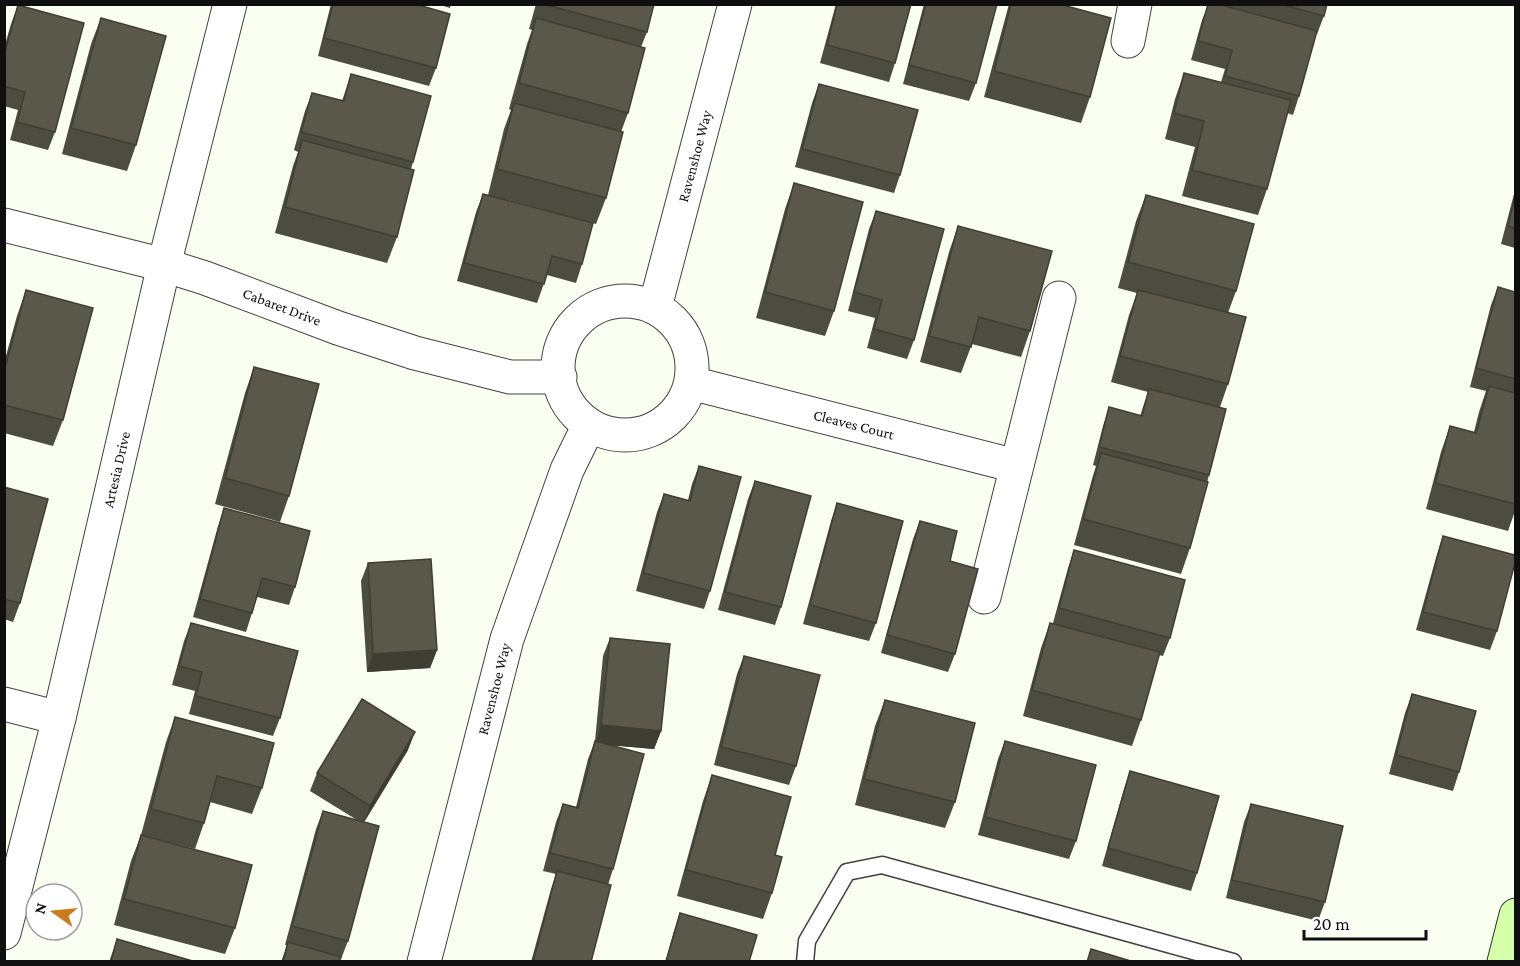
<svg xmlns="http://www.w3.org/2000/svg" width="1520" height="966" viewBox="0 0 1520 966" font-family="'Crimson Pro',serif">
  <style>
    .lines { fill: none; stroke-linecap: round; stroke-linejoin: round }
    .service-casing { stroke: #424242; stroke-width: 19 }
    .minor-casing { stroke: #424242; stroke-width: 35 }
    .secondary-casing { stroke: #313131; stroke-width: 35 }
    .service { stroke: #fff; stroke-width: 16 }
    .minor { stroke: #fff; stroke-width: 33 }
    .secondary { stroke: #d6ffac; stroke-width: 33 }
    .wall { fill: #4d4c40 }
    .shaded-wall { fill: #3e3e34 }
    .building { fill: #59584b; stroke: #3e3e34; stroke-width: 1.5 }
    .labels { text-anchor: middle; stroke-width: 6; stroke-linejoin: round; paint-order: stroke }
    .street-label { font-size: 15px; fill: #0f0f0f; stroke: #fff }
  </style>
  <rect width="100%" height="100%" fill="#f9fff1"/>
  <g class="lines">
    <g class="service-casing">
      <path id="service" d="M805,962l2,-21 40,-69 35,-7 351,97"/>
    </g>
    <g class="minor-casing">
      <g id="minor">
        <path d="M1128,41l7,-37"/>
        <path id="s1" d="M4,225l160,40 41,13 133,50 77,25 95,24h50"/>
        <circle cx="625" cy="368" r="67"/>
        <path id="s2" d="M655,307l80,-303"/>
        <path id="s3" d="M691,383l325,83"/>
        <path d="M984,597l75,-299"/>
        <path d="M4,704l55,14"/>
        <path id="s4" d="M4,933l55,-215 105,-453 66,-261"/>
        <path id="s5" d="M424,962l83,-323 60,-169 22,-45"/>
      </g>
    </g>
    <g class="secondary-casing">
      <path id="secondary" d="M1504,962l12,-47"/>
    </g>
    <use href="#service" class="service"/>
    <use href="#minor" class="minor"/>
    <use href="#secondary" class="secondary"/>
  </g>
  <path class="wall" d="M331,4h84l21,64 -7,18 -111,-30z
    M437,4h14l-1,4z
    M536,4h118l-7,28 -6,15 -13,66 -7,19 -15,66 -10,26 -92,-25 78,65 -6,19 -29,-8 -10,28 -80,-22 19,-69 7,-18 5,1 16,-66 7,-19 -2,-1 18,-65 5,-14 -3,-1z
    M836,4h75l-16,59 -6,19 -69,-19z
    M924,4h73l-21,79 -7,18 -66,-17z
    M1009,4h50l31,93 -9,26 -97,-26z
    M1206,4h121l-3,12 -7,18h-1l-17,62 -6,19 -6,-2 -20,76 -9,26 -76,-19 13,-49 -30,-8 10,-40 9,-26 37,9 4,-13 -34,-9 11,-40 6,-15z
    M18,5l37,127 -7,18 -38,-10 8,-30 -14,-4v-58l7,-24z
    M101,18l35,127 -9,26 -65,-17 29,-110z
    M351,74l62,88 -2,7 -14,68 -10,26 -112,-30 18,-67 5,-14 -4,-2 11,-39 7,-18 30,8z
    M819,84l81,91 -6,18 -99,-26 17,-64z
    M794,183l40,128 -9,25 -69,-18 29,-109z
    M1515,190v58l-14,-4z
    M1146,195l90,96 -8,22v71l-8,23 -11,68 -19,73 -9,26 -107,-29 18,-66 4,-13 -3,-1 10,-39 6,-19 31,9 8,-24 -37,-10 18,-67 8,-22 -19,-5 18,-67z
    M876,211l38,129 -7,19 -40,-11 8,-30 -27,-7 21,-82z
    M958,226l72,105 -9,26 -49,-13 -11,29 -41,-11 29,-110z
    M1498,287l17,5v219l-7,20 -82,-22 15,-57 9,-26 24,6 5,-20 7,-21 -16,-4 21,-82z
    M26,290l37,130 -10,26 -49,-13v-70l13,-47z
    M254,367l35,129 -9,26 -65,-18 30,-111z
    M699,466l11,125 -6,18 -68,-18 21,-79 7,-18 24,6 4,-16z
    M755,481l26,126 -6,18 -57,-15 30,-111z
    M4,487l16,116 -7,19 -9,-3z
    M837,503l39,120 -7,18 -66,-17 28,-103z
    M224,508l71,79 -6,18 -32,-8 -5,16 -6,19 -53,-15 25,-91z
    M920,521l30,40 5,93 -7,18 -67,-19 32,-114z
    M1443,536l54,95 -7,19 -74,-20 21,-76z
    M1074,550l96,88 -7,18 -4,-1 -18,65 -9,26 -109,-30 18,-68 9,-25h3l15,-55z
    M368,563l69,87 -7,18 -63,4 -6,-91z
    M191,623l89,95 -7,18 -84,-22 6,-23 -23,-6 12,-44z
    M610,638l51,93 -7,18 -43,-4 2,124 -5,16 -17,77h-60l20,-73 5,-15 -13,-3 13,-49 7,-18 13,3 12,-48 7,-18 8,-85z
    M744,656l52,110 -7,19 -75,-20 23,-91z
    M1412,694l47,78 -6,19 -64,-17 16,-61z
    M885,700l70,102 -10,26 -90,-23 20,-79z
    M175,717l87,71 -10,26 -42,-12 -6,21 -9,26 -54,-14 25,-93z
    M1005,741l71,100 -7,18 -91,-24 20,-76z
    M408,750l-44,72 -16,119 -7,18h-1l-1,3h-58l6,-17h-2l31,-116 7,-18 34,9 -47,-29 7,-18z
    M1130,771l67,102 -6,18 -89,-25 22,-77z
    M712,775l63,80 -3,38 -9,26 -86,-23 26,-95z
    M1251,804l74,98 -7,19 -92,-23 18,-76z
    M141,835l94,93 -10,26 -111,-29 17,-64z
    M680,913l69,49h-84l9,-31z
    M117,939l79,23h-87z"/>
  <path class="shaded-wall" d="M437,650l-7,18 -63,4 6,-18z
    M601,725l60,6 -7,18 -59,-5z
    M415,732l-7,18 -45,74 7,-18z"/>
  <path class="building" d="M333,4h82l35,10 -14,54 -112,-30z
    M543,4h111l-7,28z
    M837,4h74l-16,59 -68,-18z
    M926,4h71l-21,79 -67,-18z
    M1011,4h48l52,14 -21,79 -96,-26z
    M1208,4h10l99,27 -18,65 -74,-20 7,-26 -34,-9z
    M1281,4h46l-3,12z
    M18,5l66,18 -29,109 -38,-10 8,-30 -21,-6v-31z
    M101,18l65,18 -30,109 -65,-17z
    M536,18l109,30 -17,65 -109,-30z
    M1184,73l107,27 -24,89 -75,-19 12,-49 -30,-8z
    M351,74l80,22 -18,66 -112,-30 11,-39 32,8z
    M819,84l99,26 -18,65 -98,-26z
    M514,103l109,29 -17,66 -109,-29z
    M302,140l112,30 -17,67 -112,-30z
    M794,183l69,19 -29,109 -69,-19z
    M483,194l110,29 -11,41 -30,-8 -8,28 -80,-21z
    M1146,195l108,29 -18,67 -108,-29z
    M1515,196v32l-7,-2z
    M876,211l68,18 -30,111 -40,-11 8,-29 -28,-8z
    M958,226l94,25 -22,80 -51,-14 -8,30 -42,-11z
    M1498,287l17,5v87l-39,-11z
    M26,290l67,18 -30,112 -59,-15v-33z
    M1138,290l108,27 -18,67 -108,-28z
    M254,367l65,17 -30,112 -64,-18z
    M1489,386l26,7v111l-80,-21 15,-57 26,7z
    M1149,389l77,20 -17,66 -110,-28 10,-40 33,9z
    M1101,453l107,29 -18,66 -107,-29z
    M699,466l42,11 -31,114 -67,-18 21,-79 26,7z
    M755,481l56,15 -30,111 -56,-15z
    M4,487l44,12 -28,104 -16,-4z
    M837,503l66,18 -27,102 -66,-18z
    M224,508l86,23 -15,56 -33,-9 -10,35 -52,-14z
    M920,521l37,10 -7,30 28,8 -23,85 -68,-19z
    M1443,536l72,19v8l-18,68 -74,-19z
    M1074,550l111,30 -15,58 -111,-30z
    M431,559l6,91 -64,4 -5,-91z
    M191,623l107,28 -18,67 -84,-22 6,-24 -23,-6z
    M1050,623l110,29 -19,68 -109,-30z
    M610,638l60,6 -9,87 -60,-6z
    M744,656l76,19 -24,91 -75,-19z
    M1412,694l64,17 -17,61 -63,-17z
    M362,699l53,33 -45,74 -53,-33z
    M885,700l90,23 -20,79 -91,-23z
    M175,717l99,26 -12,45 -45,-12 -13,47 -53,-14z
    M595,741l49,13 -31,115 -63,-16 13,-49 15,4z
    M1005,741l91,24 -20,76 -91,-24z
    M1130,771l89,25 -22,77 -89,-25z
    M712,775l79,22 -16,58 7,2 -10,36 -86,-23z
    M1251,804l92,22 -18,76 -93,-22z
    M323,811l56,15 -31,115 -56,-15z
    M141,835l111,30 -17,63 -111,-29z
    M557,871l54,14 -20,77h-58z
    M680,913l77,22 -8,27h-83z
    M117,939l79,23h-85z
    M288,942l53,15 -2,5h-56z
    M1091,949l43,13h-47z"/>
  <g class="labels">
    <g class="street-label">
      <text dy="5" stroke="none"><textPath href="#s2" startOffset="156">Ravenshoe Way</textPath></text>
      <text dy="5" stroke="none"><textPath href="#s1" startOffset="290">Cabaret Drive</textPath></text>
      <text dy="5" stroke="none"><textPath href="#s3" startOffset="168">Cleaves Court</textPath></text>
      <text dy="5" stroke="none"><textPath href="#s4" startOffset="477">Artesia Drive</textPath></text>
      <text dy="5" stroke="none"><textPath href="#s5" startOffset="282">Ravenshoe Way</textPath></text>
    </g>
  </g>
  <rect width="1520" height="966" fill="none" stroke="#0f0f0f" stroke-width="12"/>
  <g transform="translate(54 912) rotate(285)"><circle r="28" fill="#ffffff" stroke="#9f9f9f" stroke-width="1.5"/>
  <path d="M0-4.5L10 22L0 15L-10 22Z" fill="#c97c1d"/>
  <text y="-9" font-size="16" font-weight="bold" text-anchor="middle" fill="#0f0f0f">N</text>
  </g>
  <path d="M1304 930v9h122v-9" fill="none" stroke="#0f0f0f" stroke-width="3"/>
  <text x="1313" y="930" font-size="18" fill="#0f0f0f" stroke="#ffffff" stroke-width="4.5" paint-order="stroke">20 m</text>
</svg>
